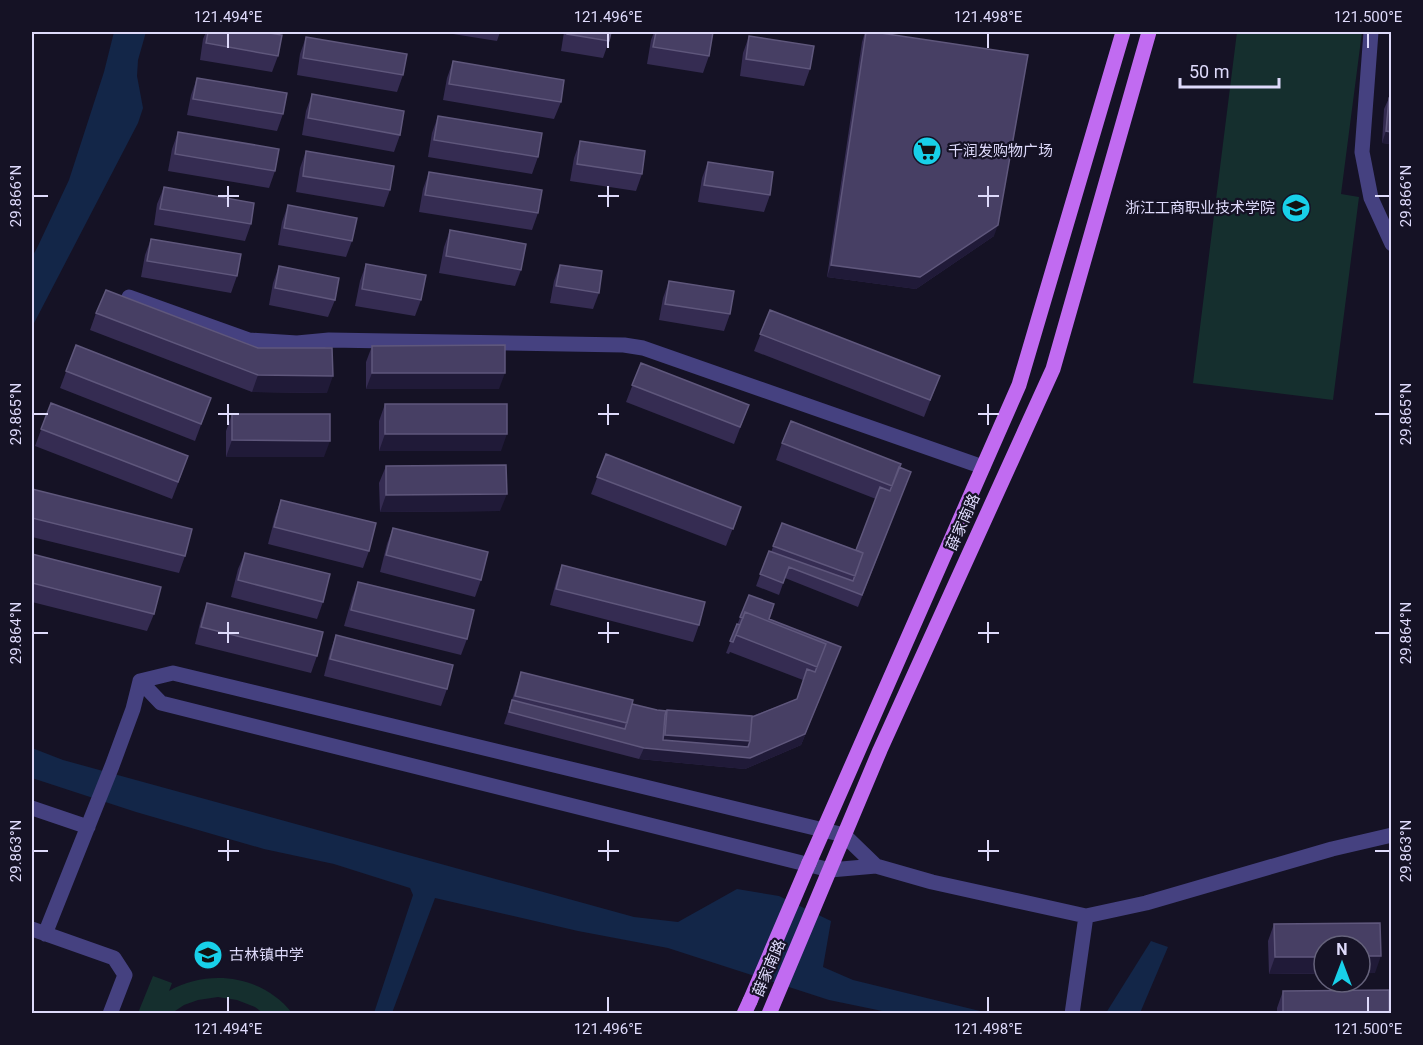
<svg xmlns="http://www.w3.org/2000/svg" width="1423" height="1045" viewBox="0 0 1423 1045" font-family="Roboto,'Noto Sans SC',sans-serif">
  <style>
    .green { fill: #152f2e }
    .water { fill: #132648 }
    .lines { fill: none; stroke-linecap: round; stroke-linejoin: round }
    .minor { stroke: #454180; stroke-width: 15 }
    .major { stroke: #c16bf1; stroke-width: 15 }
    .major-bridge { stroke: #c16bf1; stroke-width: 15 }
    .wall { fill: #352c52 }
    .shaded-wall { fill: #201a38 }
    .building { fill: #473f64; stroke: #5f577c; stroke-width: 1.5 }
    .ticks { fill: none; stroke: #dedafb; stroke-width: 2 }
    .labels { text-anchor: middle; stroke-width: 4.5; stroke-linejoin: round; paint-order: stroke }
    .poi-label { font-size: 15px; fill: #dedafb; stroke: #151225; text-anchor: start }
    .street-label { font-size: 15px; fill: #dedafb; stroke: #151225 }
    .neatline { fill: none; stroke: #dedafb; stroke-width: 2 }
    .ticks-label { font-size: 15px; text-anchor: middle; fill: #dedafb }
  </style>
  <rect width="100%" height="100%" fill="#151225"/>
  <path class="green" d="M1237,32h125l-21,162 18,3 -26,203 -140,-17z
    M153,976l19,7 -3,8c41,-23 94,-15 123,22h-29l-8,-6 -18,-7 -19,-3 -20,3 -14,5 -12,8h-34z"/>
  <path class="water" d="M114,32h32l-8,28 -1,16 6,32 -5,15 -106,204v-70l5,-9 32,-68 35,-108z
    M32,748l31,12 571,157 44,5 59,-33 42,7 52,25 -8,46 30,13 135,33h-96l-63,-13 -161,-52 -90,-17 -143,-33 -43,115h-18l39,-118 -3,-7 -76,-24 -70,-15 -128,-37 -104,-34z
    M1151,941l17,6 -28,66h-34z"/>
  <g class="lines">
    <path class="minor" d="M1371,32l-9,120 9,46 21,46
      M129,297l120,43 48,3 32,-3 295,5 19,3 340,119
      M140,681l21,22 669,167 46,-4 56,16 154,34 60,-13 186,-54 60,-14
      M140,681l33,-8 671,162 32,31
      M32,808l56,19
      M32,929l82,29 11,17 -15,39
      M45,934l67,-168 21,-57 7,-28
      M1072,1014l14,-98"/>
    <path class="major" d="M809,863l210,-478 104,-353
      M744,1014l6,-13
      M769,1014l111,-264 173,-381 96,-337"/>
    <path class="major-bridge" d="M750,1001l59,-138"/>
  </g>
  <path class="wall" d="M206,32h57l15,24 -6,16 -72,-12 3,-21z
    M454,32h46l-3,9 -44,-7z
    M564,32h47l-2,9 -6,17 -42,-7z
    M654,32h54l1,24 -6,17 -56,-9 4,-24z
    M865,32l129,204 -78,53 -89,-12 35,-235z
    M749,36l61,33 -6,17 -64,-10 3,-23z
    M306,37l97,38 -6,17 -100,-17 3,-21z
    M1392,56v22h-3z
    M453,61l108,41 -7,17 -111,-19 4,-22z
    M197,78l86,36 -6,17 -90,-16 4,-20z
    M312,94l88,41 -6,17 -92,-17 4,-24z
    M1389,98h3v46l-10,-1 2,-34z
    M438,116l100,41 -6,17 -104,-17 4,-24z
    M178,132l97,39 -6,17 -101,-17 4,-22z
    M580,141l62,33 -6,17 -66,-10 4,-23z
    M306,151l84,39 -6,17 -88,-15 4,-24z
    M708,162l62,33 -6,17 -66,-10 4,-24z
    M429,172l109,41 -6,17 -113,-18 4,-23z
    M164,187l87,37 -6,17 -91,-16 3,-21z
    M288,205l64,36 -6,16 -68,-12 4,-23z
    M450,230l71,40 -6,16 -76,-13 5,-26z
    M151,239l86,37 -6,17 -90,-16 4,-22z
    M366,264l55,36 -6,16 -60,-10 5,-25z
    M560,265l39,28 -6,16 -43,-6 4,-22z
    M279,266l56,34 -7,17 -59,-12 4,-22z
    M669,281l61,33 -6,17 -65,-11 4,-22z
    M770,310l170,66 -16,41 -170,-66z
    M96,313l231,80 -75,-1 -162,-62z
    M76,345l135,53 -16,43 -135,-53z
    M372,346l127,43h-133v-27z
    M641,363l108,42 -15,39 -108,-42z
    M51,403l131,70 -10,26 -137,-53z
    M385,404l116,47h-122v-30z
    M232,414l92,43h-98v-26z
    M782,443l129,29 -53,135 -73,-29 -6,17 -23,-9 13,-35 2,1 11,-29 74,27 20,-51 -100,-39z
    M606,454l135,53 -15,39 -135,-52z
    M386,466l114,45 -120,1 -1,-29z
    M32,489l153,67 -6,17 -147,-36z
    M281,500l88,51 -6,17 -95,-24 7,-27z
    M393,528l88,52 -6,17 -95,-25 7,-28z
    M245,553l78,49 -6,17 -86,-22 7,-28z
    M32,554l122,60 -7,17 -115,-29z
    M562,565l137,60 -6,17 -143,-37 6,-23z
    M358,582l109,57 -6,16 -117,-29 8,-28z
    M749,595l20,24 72,28 -40,98 -56,24 -106,-10 -135,-35 17,-52 111,32 25,6 95,6 45,-17 6,-19 -73,-28 -1,2 -3,-1z
    M207,603l110,53 -6,17 -116,-29 6,-25z
    M336,635l111,54 -6,17 -117,-30 6,-24z
    M1274,924l101,49 -106,1 -1,-33z
    M1283,991l106,21 -1,2h-111v-6z"/>
  <path class="shaded-wall" d="M1386,131l6,1v12l-10,-1z
    M998,225l-4,11 -78,53 -89,-12 4,-12z
    M372,373h133l-6,16h-133z
    M258,375l75,1 -6,17 -75,-1z
    M385,434h122l-6,17h-122z
    M232,440l98,1 -6,16h-98z
    M507,494l-7,17 -120,1 6,-17z
    M841,647l-40,98 -56,24 -106,-10 5,-11 16,1 5,-14 85,6v17z
    M1360,956h21l-6,17h-15z
    M1275,957h49v16l-55,1z
    M1389,1012l-1,2h-105v-1z"/>
  <path class="building" d="M208,32h55l19,3 -4,21 -72,-13z
    M567,32h44l-2,9 -42,-7z
    M656,32h57l-4,24 -56,-9z
    M866,32h8l154,23 -30,170 -78,52 -89,-12z
    M749,36l65,10 -4,23 -64,-10z
    M306,37l101,17 -4,21 -100,-17z
    M453,61l111,19 -3,22 -112,-18z
    M197,78l90,15 -4,21 -90,-15z
    M312,94l92,17 -4,24 -92,-17z
    M1389,98h3v34l-6,-1z
    M438,116l104,17 -4,24 -104,-17z
    M178,132l101,17 -4,22 -100,-17z
    M580,141l65,10 -3,23 -65,-10z
    M306,151l88,15 -4,24 -87,-14z
    M708,162l65,10 -3,23 -66,-10z
    M429,172l113,18 -4,23 -113,-18z
    M164,187l90,16 -3,21 -91,-15z
    M288,205l69,13 -5,23 -68,-13z
    M450,230l76,14 -5,26 -75,-14z
    M151,239l90,15 -4,22 -90,-15z
    M366,264l60,11 -5,25 -59,-11z
    M560,265l42,6 -3,22 -43,-7z
    M279,266l60,12 -4,22 -60,-12z
    M669,281l65,10 -4,23 -65,-10z
    M106,290l152,58h74l1,28 -75,-1 -162,-62z
    M770,310l170,66 -10,24 -170,-66z
    M76,345l135,53 -10,26 -135,-53z
    M505,345v28h-133v-27z
    M641,363l108,42 -9,22 -108,-42z
    M51,403l137,53 -10,26 -137,-53z
    M385,404h122v30h-122z
    M232,414h98v27l-98,-1z
    M791,421l110,43 -9,22 -110,-43z
    M606,454l135,53 -8,22 -136,-52z
    M506,465l1,29 -121,1v-29z
    M899,467l12,5 -49,123 -73,-28 -6,16 -23,-9 9,-23 84,30 10,-28 -7,-3 24,-63 10,4z
    M32,489l160,40 -7,27 -153,-38z
    M281,500l95,23 -7,28 -95,-24z
    M782,523l81,30 -8,23 -82,-30z
    M393,528l95,24 -7,28 -95,-25z
    M245,553l85,21 -7,28 -85,-22z
    M32,554l129,33 -7,27 -122,-31z
    M562,565l143,37 -6,23 -143,-36z
    M358,582l116,28 -7,29 -116,-29z
    M749,595l25,9 -5,15 72,28 -36,87 -55,24 -106,-10 -135,-36 3,-12 113,29 7,-25 25,6 9,1 -1,4 -2,25 85,7 2,-6 2,-24 45,-18 10,-30 8,3 11,-28 -81,-32 -2,6 -3,-1z
    M207,603l116,29 -6,24 -116,-29z
    M745,612l81,32 -9,23 -81,-32z
    M737,624l3,1 -7,17 -3,-1z
    M336,635l117,30 -6,24 -117,-30z
    M521,672l112,28 -6,23 -112,-27z
    M667,710l85,6 -2,25 -85,-6z
    M1380,923l1,33h-21v-10h-36v11h-49l-1,-33z
    M1389,990v22l-106,1v-22z"/>
  <path class="ticks" d="M228,33v15M608,33v15M988,33v15M1368,33v15M228,186v21M608,186v21M988,186v21M33,196h15M218,196h21M598,196h21M978,196h21M1375,196h15M228,404v21M608,404v21M988,404v21M33,414h15M218,414h21M598,414h21M978,414h21M1375,414h15M228,622v21M608,622v21M988,622v21M33,633h15M218,633h21M598,633h21M978,633h21M1375,633h15M228,840v21M608,840v21M988,840v21M33,851h15M218,851h21M598,851h21M978,851h21M1375,851h15M228,997v15M608,997v15M988,997v15M1368,997v15"/>
  <defs>
    <g id="supermarket-disc" transform="scale(1.5)"><circle r="9.5" fill="#18d0e9" stroke="#151225"/><path d="M-6-5.5h2.5l.6 2H6L4.5 2H-2.5L-4.4-4H-6ZM-1.5 3.2a1.3 1.3 0 1 0 .1 0ZM3 3.2a1.3 1.3 0 1 0 .1 0Z" fill="#111"/></g>
    <g id="university-disc" transform="scale(1.5)"><circle r="9.5" fill="#18d0e9" stroke="#151225"/><path d="M0-5L7-2L0 1L-7-2ZM-4 1L0 2.5L4 1V4Q0 6-4 4Z" fill="#111"/></g>
    <g id="school-disc" transform="scale(1.5)"><circle r="9.5" fill="#18d0e9" stroke="#151225"/><path d="M0-5L7-2L0 1L-7-2ZM-4 1L0 2.5L4 1V4Q0 6-4 4Z" fill="#111"/></g>
  </defs>
  <g fill-rule="evenodd">
    <use href="#supermarket-disc" x="927" y="151"/>
    <use href="#university-disc" x="1296" y="208"/>
    <use href="#school-disc" x="208" y="955"/>
  </g>
  <g class="labels">
    <g class="poi-label">
      <text x="948" y="156">千润发购物广场</text>
      <text x="1275" y="213" text-anchor="end">浙江工商职业技术学院</text>
      <text x="229" y="960">古林镇中学</text>
    </g>
    <g class="street-label">
      <text transform="translate(963 522) rotate(-66)" y="5">薛家南路</text>
      <text transform="translate(769 968) rotate(-67)" y="5">薛家南路</text>
    </g>
  </g>
  <rect width="1423" height="1045" fill="none" stroke="#151225" stroke-width="66"/>
  <g transform="translate(1342 964)"><circle r="28" fill="#151225" stroke="#65627b" stroke-width="1.5"/>
  <path d="M0-4.5L10 22L0 15L-10 22Z" fill="#18d0e9"/>
  <text y="-9" font-size="16" font-weight="bold" text-anchor="middle" fill="#dedafb">N</text>
  </g>
  <path d="M1180 78v9h99v-9" fill="none" stroke="#dedafb" stroke-width="3"/>
  <text x="1189" y="78" font-size="18" fill="#dedafb" stroke="#151225" stroke-width="4.5" paint-order="stroke">50 m</text>
  <rect x="33" y="33" width="1357" height="979" class="neatline"/>
  <g class="ticks-label">
    <text x="228" y="22">121.494°E</text>
    <text x="608" y="22">121.496°E</text>
    <text x="988" y="22">121.498°E</text>
    <text x="1368" y="22">121.500°E</text>
    <text transform="translate(16 196) rotate(-90)" y="5">29.866°N</text>
    <text transform="translate(1406 196) rotate(-90)" y="5">29.866°N</text>
    <text transform="translate(16 414) rotate(-90)" y="5">29.865°N</text>
    <text transform="translate(1406 414) rotate(-90)" y="5">29.865°N</text>
    <text transform="translate(16 633) rotate(-90)" y="5">29.864°N</text>
    <text transform="translate(1406 633) rotate(-90)" y="5">29.864°N</text>
    <text transform="translate(16 851) rotate(-90)" y="5">29.863°N</text>
    <text transform="translate(1406 851) rotate(-90)" y="5">29.863°N</text>
    <text x="228" y="1034">121.494°E</text>
    <text x="608" y="1034">121.496°E</text>
    <text x="988" y="1034">121.498°E</text>
    <text x="1368" y="1034">121.500°E</text>
  </g>
</svg>
